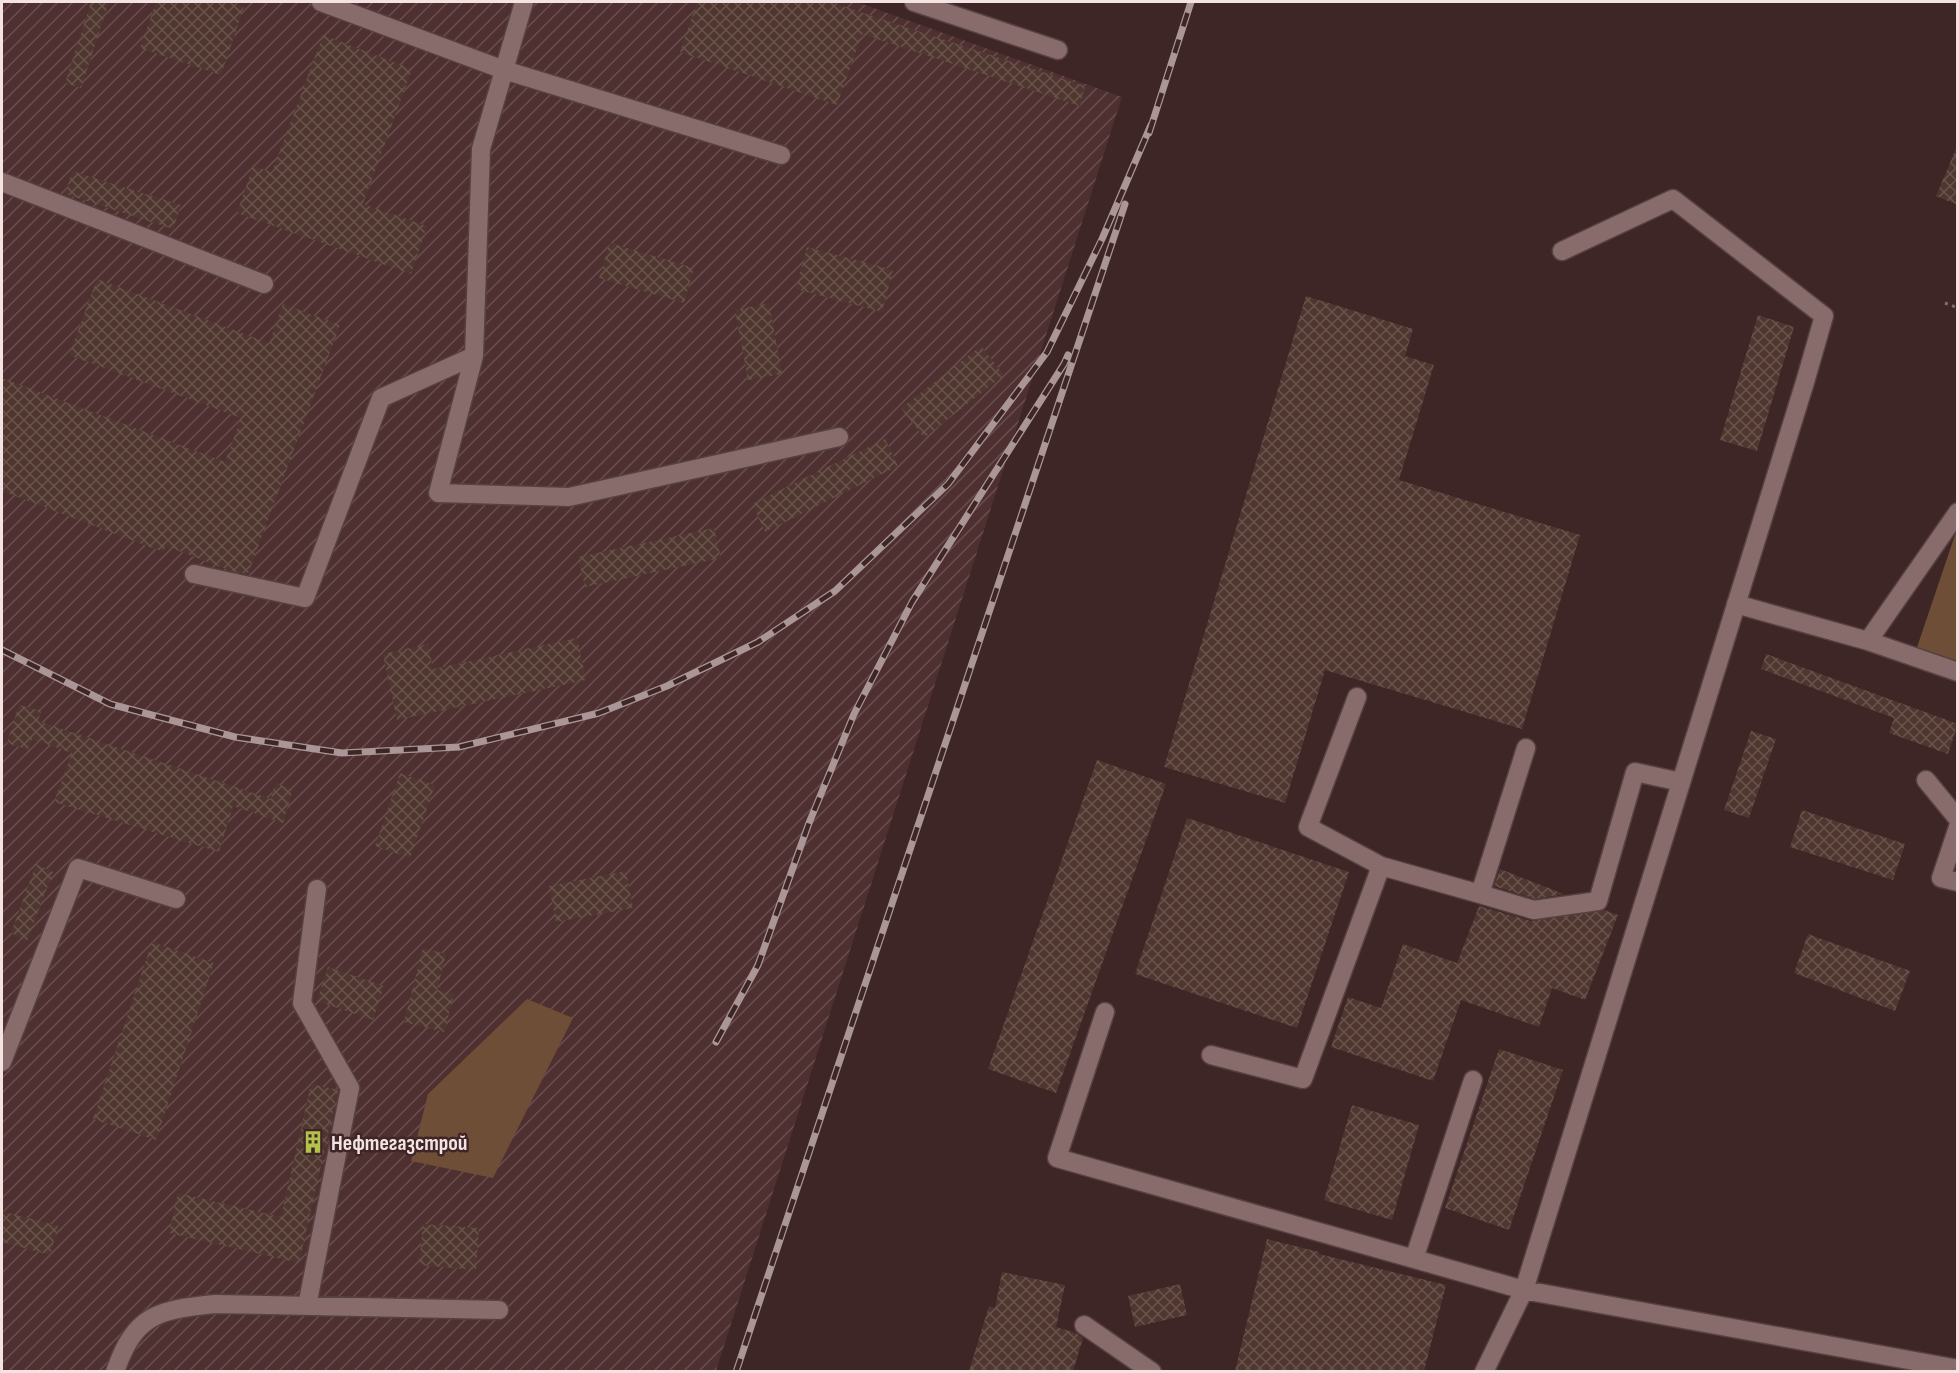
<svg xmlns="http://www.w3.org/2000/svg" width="1959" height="1373" viewBox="0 0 1959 1373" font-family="'Sofia Sans Condensed',sans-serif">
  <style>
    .industrial { fill: url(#industrial-furrows) }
    .grass { fill: #6e4e36 }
    .building { fill: url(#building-cross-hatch) }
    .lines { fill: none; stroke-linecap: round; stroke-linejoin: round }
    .minor-casing { stroke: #564142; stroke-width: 21 }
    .path { stroke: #846e6e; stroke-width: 3; stroke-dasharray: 3 4.5; stroke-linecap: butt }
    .minor { stroke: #886b6b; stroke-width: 18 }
    .rail-casing { stroke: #aa9696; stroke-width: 7 }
    .rail { stroke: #3e2526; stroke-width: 4.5; stroke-dasharray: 14; stroke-linecap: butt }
    .labels { text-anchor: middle; stroke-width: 5; stroke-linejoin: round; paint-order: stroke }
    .poi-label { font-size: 22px; font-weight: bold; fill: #f4e3e3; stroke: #3e2526; text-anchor: start }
  </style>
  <defs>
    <pattern id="industrial-furrows" width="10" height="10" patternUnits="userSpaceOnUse" patternTransform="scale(1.5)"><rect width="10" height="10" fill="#4f3031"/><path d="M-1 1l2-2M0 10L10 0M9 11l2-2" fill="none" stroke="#694e4f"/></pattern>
    <pattern id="building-cross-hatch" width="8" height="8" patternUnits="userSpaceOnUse" patternTransform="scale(1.5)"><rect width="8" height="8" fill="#4f372f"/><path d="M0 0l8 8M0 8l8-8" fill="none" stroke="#69544d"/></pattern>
  </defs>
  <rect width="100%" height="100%" fill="#3e2526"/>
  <path class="industrial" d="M2,2h855l265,95 -406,1274 -714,1z"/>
  <path class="grass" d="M1957,529v147l-45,-14z
    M527,999l46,19 -80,160 -82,-17 17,-67z"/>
  <path class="building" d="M91,2h18l-28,86 -16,-5z
    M156,2h72l16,5 -23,68 -81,-27z
    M697,2h133l255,84 -5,20 -218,-72 -25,71 -157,-53z
    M323,35l89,34 -49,135 64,22 -16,48 -174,-61 16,-47 19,6z
    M1958,144v61l-22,-9z
    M72,171l109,34 -8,24 -108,-35z
    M610,243l84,25 -10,35 -85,-25z
    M807,247l86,23 -11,42 -86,-23z
    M97,279l172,64 14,-39 57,21 -92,249 -17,-3 -65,-25 -3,6 -161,-61v-113l223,84 16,-44 -172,-63z
    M1306,296l107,33 -8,27 29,9 -35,115 181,55 -58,194 -197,-59 -40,133 -121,-36z
    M769,303l13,71 -34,6 -13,-70z
    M1758,315l36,12 -37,124 -37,-11z
    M981,346l23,29 -80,63 -23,-30z
    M885,439l13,27 -133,66 -13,-28z
    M714,528l7,30 -136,29 -7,-30z
    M577,638l9,42 -189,40 -14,-66 45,-10 5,25z
    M1766,654l192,70 -10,30 -59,-21 5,-15 -133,-49z
    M19,705l22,6 -3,10 233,78 4,-16 18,6 -10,34 -50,-17 -14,46 -165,-50 18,-49 -40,-14 -4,11 -21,-7z
    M1751,731l25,8 -27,79 -25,-8z
    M1097,760l69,24 -110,309 -68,-24z
    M400,773l35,12 -25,73 -35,-12z
    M1802,810l103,34 -12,36 -103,-33z
    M1187,818l162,54 -52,156 -162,-54z
    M36,864l17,8 -26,69 -16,-8z
    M1500,869l64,25 -29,5 -41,-13z
    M626,871l7,37 -77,14 -7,-36z
    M1479,906l52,15 73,-11 14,5 -33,85 -33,-12 -13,39 -78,-27 -28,81 -102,-34 17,-50 33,11 22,-64 54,19z
    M1808,934l102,37 -15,40 -101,-38z
    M152,942l62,21 -58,177 -63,-21z
    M423,948l23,6 -9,36 17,4 -10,38 -40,-10z
    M328,967l56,19 -11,34 -56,-19z
    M1499,1049l64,21 -54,160 -64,-22z
    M311,1084l27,6 -39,173 -130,-30 9,-40 103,24z
    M1352,1105l67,20 -27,95 -68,-20z
    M2,1211l56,15 -8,29 -48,-13z
    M423,1224l56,4 -3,42 -57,-5z
    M1267,1239l52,13v2l127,31 -22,86h-189z
    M1002,1272l63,13 -9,42 20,6 7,5 -10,33h-104l20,-65 6,2z
    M1180,1284l7,31 -52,12 -7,-31z"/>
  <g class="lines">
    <g class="minor-casing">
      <path id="minor" d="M321,2l183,68 277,85
        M524,2l-43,147 -7,207 -36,137 131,4 270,-60
        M914,2l144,48
        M2,182l262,102
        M194,574l111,24 76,-200 93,-42
        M1736,604l132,37 90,-129
        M1868,641l90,31
        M1357,697l-49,130 73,39
        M1526,748l-46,146 54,16 64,-9 37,-129 46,10
        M1926,780l32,39
        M1958,827l-17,51 17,4
        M1105,1012l-48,146 467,132 434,79
        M1211,1055l92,24 78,-213 99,28
        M2,1062l76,-194 98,31
        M1414,1259l59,-179
        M307,1306l43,-218 -48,-85 15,-114
        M1084,1325l68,47
        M115,1372c20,-59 44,-62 100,-68l284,6
        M1484,1372l40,-82 281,-908 19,-66 -151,-117 -111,52"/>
    </g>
    <path class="path" d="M1945,303l13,5"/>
    <use href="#minor" class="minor"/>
    <g class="rail-casing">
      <path id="rail" d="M1149,133l42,-131
        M2,650l108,54 125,33 107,16 117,-6 140,-34 68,-27 91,-44 77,-51 113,-107 99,-132 55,-113 49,-114
        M716,1042l42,-77 51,-142 45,-109 58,-112 152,-238 4,-9
        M736,1372l389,-1168"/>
    </g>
    <use href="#rail" class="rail"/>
  </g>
  <defs>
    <g id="building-bare" transform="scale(1.8)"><path d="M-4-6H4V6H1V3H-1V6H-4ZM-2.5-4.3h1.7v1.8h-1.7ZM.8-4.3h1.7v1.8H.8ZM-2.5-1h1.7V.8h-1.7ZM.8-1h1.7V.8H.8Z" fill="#b3c24b" stroke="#3e2526" stroke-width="2.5" paint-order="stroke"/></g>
  </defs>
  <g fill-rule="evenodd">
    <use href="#building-bare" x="313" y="1142"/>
  </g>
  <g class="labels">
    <g class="poi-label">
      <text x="331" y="1150">Нефтегазстрой</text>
    </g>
  </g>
  <rect width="1959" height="1373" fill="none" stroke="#f4e3e3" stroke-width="6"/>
</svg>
